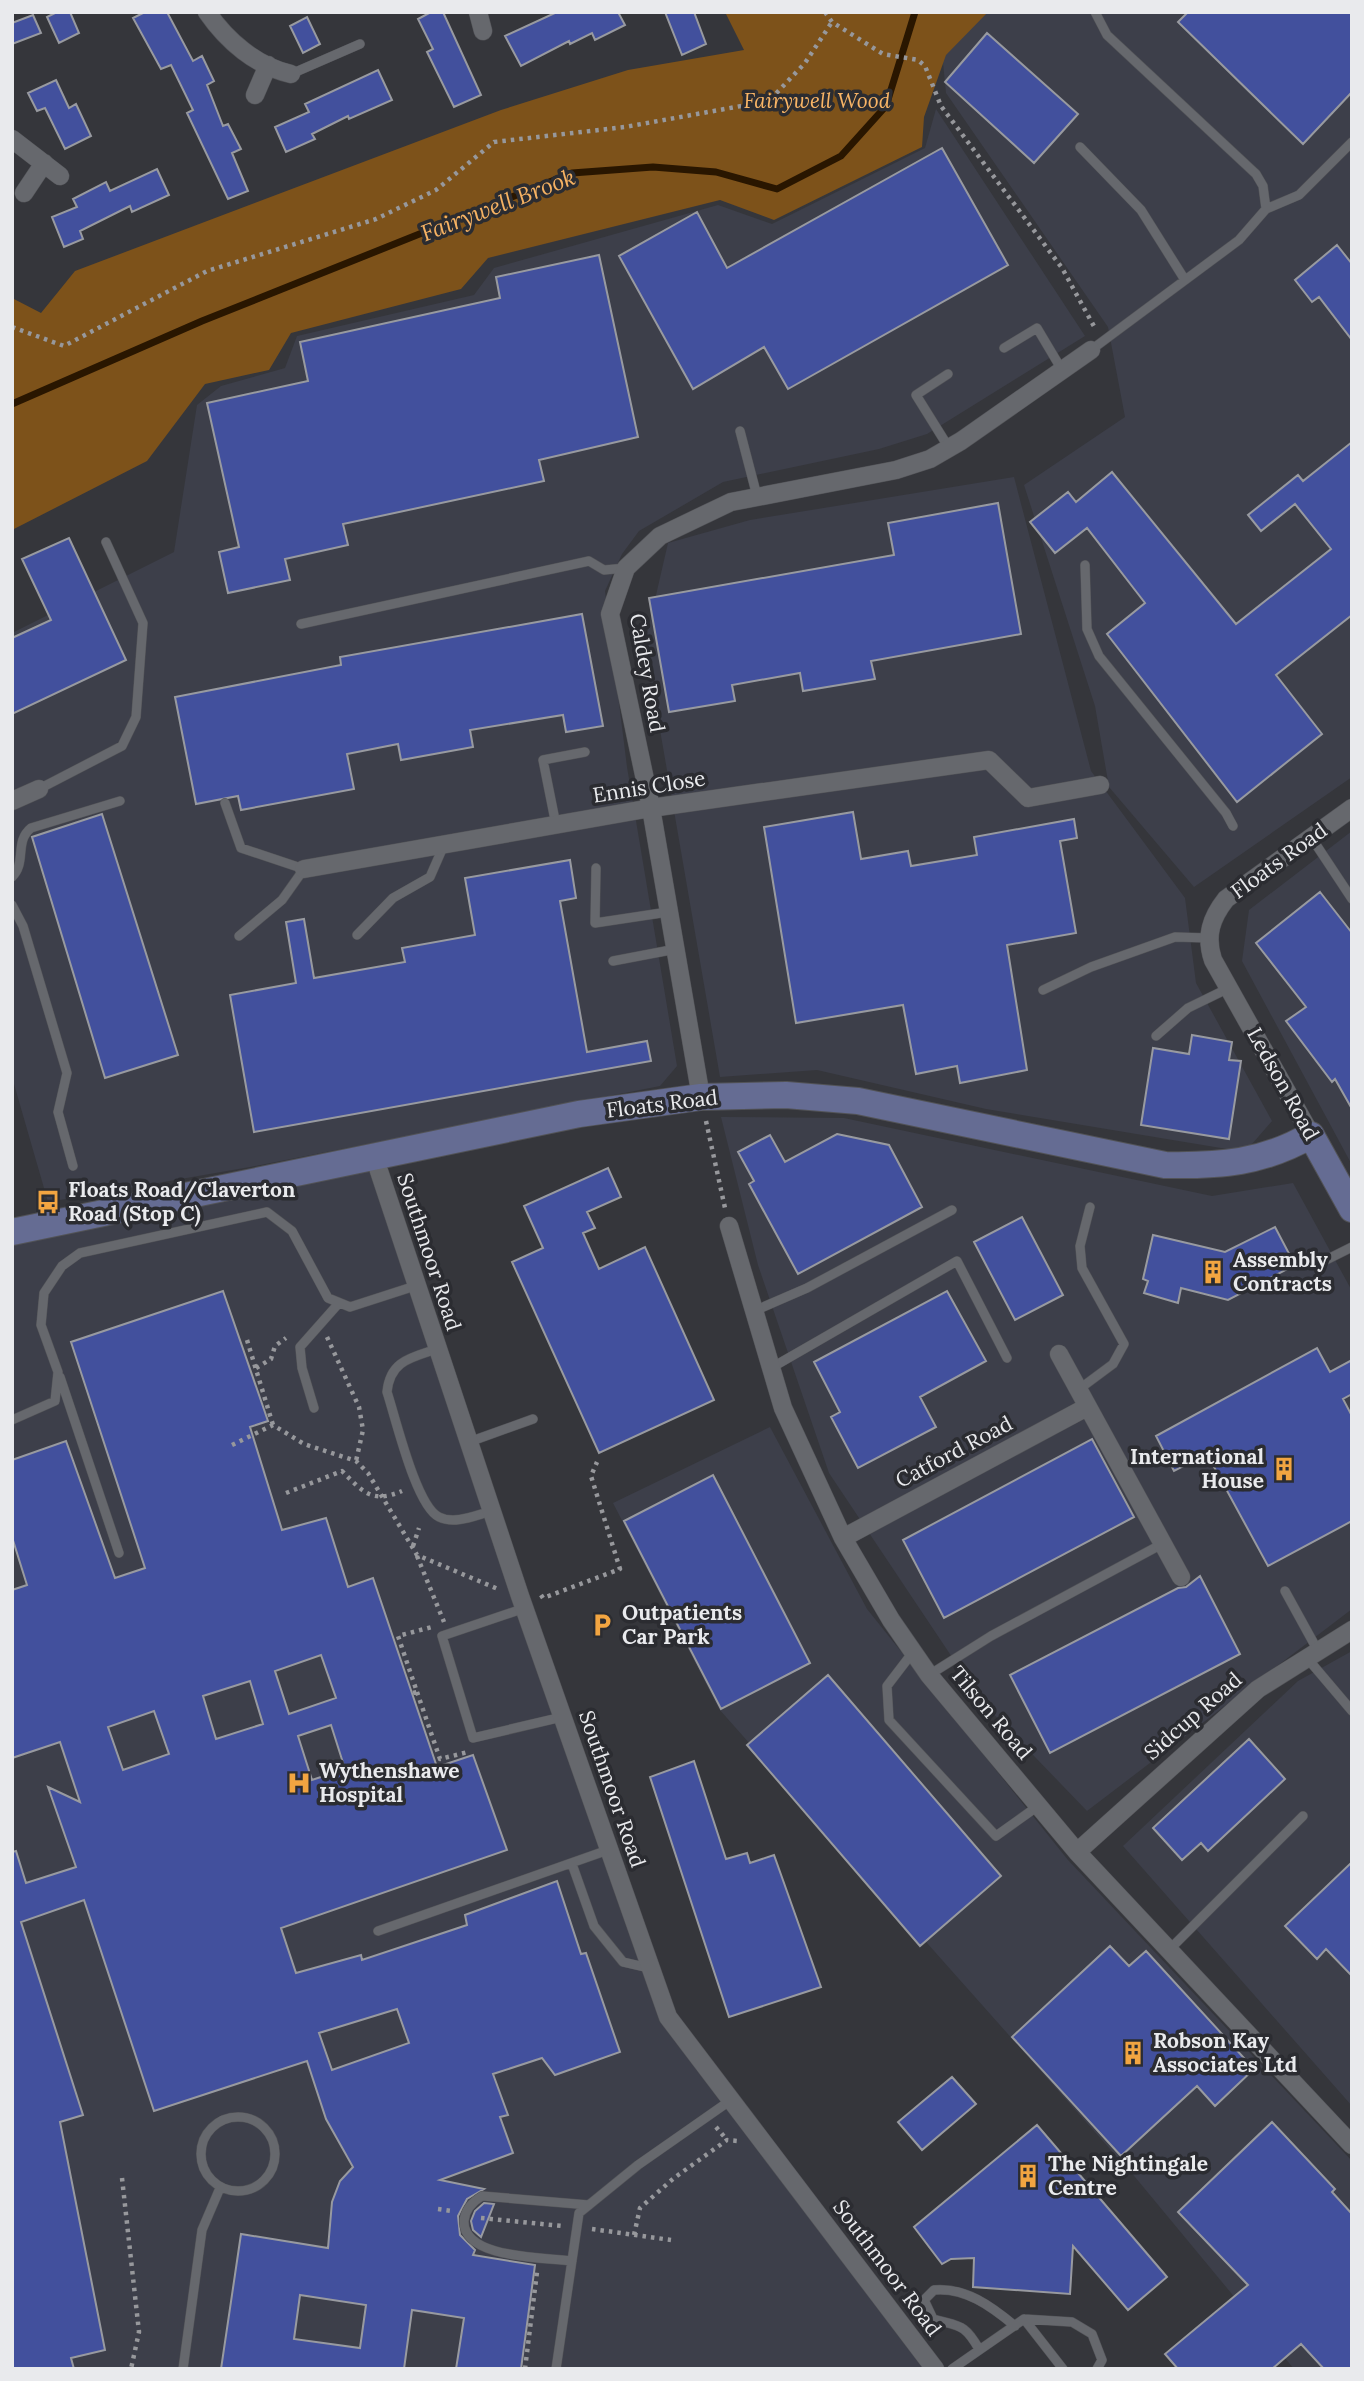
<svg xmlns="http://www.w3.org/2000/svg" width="1364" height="2381" viewBox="0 0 1364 2381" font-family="Lora,serif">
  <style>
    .built { fill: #3d3f4a }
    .green { fill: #7d521a }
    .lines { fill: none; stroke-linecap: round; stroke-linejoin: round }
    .stream { stroke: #291600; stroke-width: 7 }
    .building { fill: #42509d; stroke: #989aa0; stroke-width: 2; fill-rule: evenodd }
    .lane-casing { stroke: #525357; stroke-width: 10 }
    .street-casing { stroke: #525357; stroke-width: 19 }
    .secondary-casing { stroke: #525357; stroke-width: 28 }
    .path { stroke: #97989c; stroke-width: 4.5; stroke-dasharray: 3.5 5; stroke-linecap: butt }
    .lane { stroke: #66686d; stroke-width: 9 }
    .street { stroke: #66686d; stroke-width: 18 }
    .secondary { stroke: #656c93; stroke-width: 26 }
    .labels { text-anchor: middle; stroke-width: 7; stroke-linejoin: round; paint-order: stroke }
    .park-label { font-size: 21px; font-style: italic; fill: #f9b566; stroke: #2b2c31 }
    .street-label { font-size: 21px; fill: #e9eaed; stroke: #2b2c31 }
    .poi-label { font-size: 21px; font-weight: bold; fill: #e9eaed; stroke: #2b2c31; text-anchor: start }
    .water-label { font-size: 23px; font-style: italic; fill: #f6b263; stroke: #2b2c31 }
  </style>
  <rect width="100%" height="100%" fill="#35363b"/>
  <path class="built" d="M981,12h371v765l-158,110 -85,-100 -14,-81 -71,-221 101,-68 -17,-90 -162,-234 -4,-41z
    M936,109l149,227 -158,98 -48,15 -156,33 -84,49 -17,23 -17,37 22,176 50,299 -17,20 -410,81 -202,35 -36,-125v-444l162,-81 23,-147 24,-19 64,-18 12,-32 177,-41 20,-27 224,-63 54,19 153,-76z
    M1014,477l77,294 94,127 11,85 76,138 -27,31 -259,-43 -169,-39 -97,7 -75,-434 23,-100 82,-23z
    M1352,831v334l-110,-204 7,-51z
    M721,1117l123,1 368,78 81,-13 59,108v318l-265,202 -105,-109 -153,-229 -71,-208z
    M374,1156l294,861 267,352h-923v-1137z
    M770,1427l97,182 201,251 284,301v208h-58l-159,-192 -416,-468 -106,-206z
    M1352,1651v455l-229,-260 175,-165z"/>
  <path class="green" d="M725,12h263l-42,43 -22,62 -2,30 -148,73 -54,-20 -232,58 -27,31 -170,44 -22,37 -64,14 -58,77 -135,69v-232l29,15 34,-42 426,-161 127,-40 116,-20z"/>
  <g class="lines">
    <path class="stream" d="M12,404l190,-83 370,-148 81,-6 63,5 61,17 64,-33 45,-50 29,-94"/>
  </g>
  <path class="building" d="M57,12h13l9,21 -20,10 -12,-26z
    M145,12h22l26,49 9,-5 12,25 -7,4 16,41 5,-2 13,25 -9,4 16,38 -20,8 -41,-86 6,-3 -22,-45 -10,4 -28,-51z
    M431,12h12l38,83 -27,12 -27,-55 6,-3 -15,-30z
    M557,12h61l7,13 -30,15 -3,-7 -22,11 -1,-3 -48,25 -16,-30z
    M665,12h29l12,32 -24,11z
    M1188,12h164v80l-49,52 -125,-122z
    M33,15l8,18 -29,11v-21z
    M307,17l13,27 -17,9 -13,-27z
    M987,33l91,81 -44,49 -89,-81z
    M378,70l14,30 -43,19 -1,-3 -36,18 3,5 -29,13 -11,-25 34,-15 -4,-8z
    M56,80l13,28 7,-4 15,32 -26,13 -20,-41 -8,3 -9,-18z
    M942,148l66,117 -220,124 -24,-42 -71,42 -74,-133 78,-44 30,56z
    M157,169l12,26 -37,17 -2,-6 -50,25 3,8 -19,8 -12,-30 25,-10 -4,-8 33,-17 4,9z
    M1337,245l15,19v76l-33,-43 -7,5 -17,-22z
    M599,255l39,182 -99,23 5,21 -201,43 5,21 -63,14 5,21 -62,13 -9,-41 20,-5 -32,-144 101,-22 -8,-39 200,-44 -4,-21z
    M1352,442v173l-76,60 46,59 -85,68 -130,-168 38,-31 -58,-75 -32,25 -25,-31 38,-30 8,10 36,-30 124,152 95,-75 -36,-45 -34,27 -13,-16 50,-40 5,6z
    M998,503l23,131 -150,27 4,18 -72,12 -3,-18 -68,12 3,16 -66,11 -20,-114 245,-43 -6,-32z
    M69,538l57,122 -114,54v-76l39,-18 -29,-61z
    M582,614l21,112 -37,6 -3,-17 -93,15 3,17 -72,13 -3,-16 -51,10 7,35 -113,21 -3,-14 -42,8 -21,-107 166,-32 -1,-8z
    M853,812l8,47 47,-8 3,15 66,-11 -3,-18 100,-18 3,19 -17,3 16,92 -69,12 20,125 -67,13 -3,-17 -41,8 -13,-69 -107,18 -32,-196z
    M102,814l76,241 -73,23 -73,-241z
    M570,860l6,38 -16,3 27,151 60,-11 4,20 -397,71 -24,-137 66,-12 -10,-61 18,-3 10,59 91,-16 -3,-14 73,-13 -10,-57z
    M1320,892l32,41v176l-17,-30 -3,3 -46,-61 20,-14 -50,-64z
    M1192,1035l40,7 -3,18 12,1 -12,78 -88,-14 12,-77 36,6z
    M837,1134l52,11 33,62 -124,67 -49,-90 5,-3 -16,-29 32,-17 15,27z
    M608,1168l13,29 -34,15 8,16 -12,5 16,36 46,-22 69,153 -115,53 -87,-191 31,-14 -19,-42z
    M1022,1217l41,78 -48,25 -41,-78z
    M1275,1227l20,38 -67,35 -47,-12 -3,15 -34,-10 4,-12 -5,-2 10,-44 72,17z
    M223,1291l45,130 -18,6 32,103 44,-12 22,69 25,-9 64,189 36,-12 34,95 -226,78 15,45 65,-18 1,5 105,-35 -2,-10 92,-34 24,73 5,-1 34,99 -65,23 -13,-17 -49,16 15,41 -8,2 13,36 -73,27 44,9 -17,10 -9,17 2,19 15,15 -2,5 62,10 -14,104h-65l8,-51 -52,-8 -8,59h-183l20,-135 87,14 4,-46 8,-21 13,-14 -27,-48 -19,-58 -153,50 -70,-211 -63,22 62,193 -23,7 45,228 -34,8 3,11h-62v-517l4,-1 10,32 50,-16 -28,-80 32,15 -20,-60 -48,16v-168l15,-5 -15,-48v-77l54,-19 49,137 30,-10 -74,-226zM321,1655l15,43 -47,16 -14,-43zM250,1681l13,43 -47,15 -13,-43zM154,1711l15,43 -46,16 -15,-43zM331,1725l14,44 -33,11 -14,-44zM397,2009l12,34 -77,27 -13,-37zM300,2295l66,10 -6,43 -66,-9z
    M947,1291l39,70 -66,36 16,30 -78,41 -27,-51 9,-5 -26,-50z
    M1317,1348l13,24 22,-12v34l-9,5 9,17v105l-84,45 -61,-112 -33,17 -18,-35z
    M1092,1439l42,78 -190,101 -41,-78z
    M713,1475l97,188 -89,46 -97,-188z
    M1200,1576l40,78 -190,99 -40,-78 168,-87 8,-1z
    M828,1675l173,201 -81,70 -173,-201z
    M1249,1739l36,40 -77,72 -7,-8 -19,17 -29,-32z
    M694,1761l32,98 21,-6 3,10 24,-8 47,132 -92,30 -79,-240z
    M1352,1862v114l-26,-27 -9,10 -32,-33z
    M1110,1946l19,20 17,-15 108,118 -39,37 -18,-20 -76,70 -109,-119z
    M952,2077l24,27 -54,46 -24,-28z
    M1272,2122l63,67 -3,3 20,22v155h-28l-23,-25 -29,25h-94l-13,-15 83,-69 -70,-73z
    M1037,2125l130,152 -39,33 -55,-64 -3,48 -97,-7 1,-29 -23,1 -9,5 -28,-37z
    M484,2203l10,1 -13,33 -8,-7 -2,-9 4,-10z"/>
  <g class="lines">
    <g class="lane-casing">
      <path id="lane" d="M1095,12l12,23 149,139 7,12 3,23
        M291,74l69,-30
        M1080,147l61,63 44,70
        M1004,348l33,-20 25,42
        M1091,350l148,-110 27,-31 33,-14 53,-53
        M948,374l-32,21 33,53
        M740,431l17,65
        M1085,565l2,64 12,27 127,157 7,13
        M301,624l288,-63 15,9 22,-2
        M39,789l83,-43 14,-29 7,-94 -37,-81
        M225,803l16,45 63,21 -22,31 -43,36
        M556,825l-13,-65 42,-8
        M1311,837l41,62
        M596,868l-1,55 73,-11
        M12,877c15,-15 2,-35 19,-49l89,-27
        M12,905l11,21 44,147 -9,39 15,54
        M357,935l36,-37 37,-21 14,-32
        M613,961l63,-12
        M1043,990l48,-23 84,-30 34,1
        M1156,1036l32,-28 41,-20
        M1322,1262l30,-15
        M754,1311l53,-23 145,-78
        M437,1349c-27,9 -47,12 -50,43 9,27 29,114 52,125 16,8 37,-2 53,-6
        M771,1368l186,-107 50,97
        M60,1377l59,176
        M1078,1390l35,-26 11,-20 -42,-76 -2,-22 10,-39
        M314,1408l-12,-40 -2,-21 39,-44
        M12,1420l43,-19 3,-29 -17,-47 3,-32 18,-27 18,-13 187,-41 25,19 36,67 22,9 65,-21
        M469,1442l64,-23
        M1285,1591l33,60
        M525,1608l-83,28 31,102 89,-21
        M913,1652l-26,34 2,34 107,116 42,-30
        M1307,1658l45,53
        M929,1675l62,-39 171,-92
        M572,1864l22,62 29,36 26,6
        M378,1931l230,-81
        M1169,1950l134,-134
        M201 2154a37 37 0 1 1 74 0a37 37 0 1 1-74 0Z
        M572,2261c-28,-4 -109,-2 -108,-40 1,-12 8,-19 18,-25l107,9
        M1024,2319l39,50
        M979,2349c-15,-26 -19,-22 -46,-30l-9,-19 10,-10c31,-3 57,16 81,36
        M183,2369l19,-139 18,-42
        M556,2369l23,-156 59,-48 93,-65
        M952,2369l72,-50 48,3 20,12 10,26 -5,9"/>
    </g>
    <g class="street-casing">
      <path id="street" d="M207,12c20,29 49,54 84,62
        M478,12l5,19
        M255,95l13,-30
        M12,139l48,37
        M24,193l20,-30
        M12,801l27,-12
        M304,869l347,-61 338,-48 39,38 72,-13
        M701,1097l-50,-289 -41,-194 16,-46 34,-32 71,-34 165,-32 34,-11 31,-18 130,-91
        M1311,1135l-98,-175c-8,-24 -2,-42 13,-61l126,-91
        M374,1156l146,440 148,421 267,352
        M729,1226l54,182 60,130 48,82 38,55 148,177 275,293
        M1059,1354l122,223
        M843,1538l244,-131
        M1077,1852l181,-163 94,-59"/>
    </g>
    <g class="secondary-casing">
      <path id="secondary" d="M12,1232l567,-118 122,-17 85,-2 72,6 307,64c55,1 98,-2 146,-30l41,74"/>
    </g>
    <path class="path" d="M825,12l7,10 51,32 35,6 7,6 16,40 121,162 34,62
      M12,327l52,19 143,-75 169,-52 60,-29 58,-48 131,-15 144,-26 36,-38 27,-41
      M706,1121l19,87
      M327,1337l32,70 4,23 -7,31
      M247,1340l26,85
      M256,1368l15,-9 4,-13 11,-8
      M232,1445l41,-20 31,19 52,17 12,12 49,82 81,34
      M286,1493l56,-22c21,21 30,33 60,20
      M413,1546l6,-18
      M417,1556l27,66
      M541,1595l2,3 77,-29 -29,-93 6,-14
      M417,1692l23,67 28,-7
      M413,1693l4,-1 -19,-56 34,-9
      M716,2127l11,13
      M122,2178l17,154 -8,37
      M438,2209l14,2
      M481,2218l81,8
      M592,2229l79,11
      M634,2235l6,-27 34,-30 53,-38 11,1
      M525,2369l12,-97"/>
    <use href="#lane" class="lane"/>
    <use href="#street" class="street"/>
    <use href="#secondary" class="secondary"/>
  </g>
  <defs>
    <g id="bus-bare" transform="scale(1.89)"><path d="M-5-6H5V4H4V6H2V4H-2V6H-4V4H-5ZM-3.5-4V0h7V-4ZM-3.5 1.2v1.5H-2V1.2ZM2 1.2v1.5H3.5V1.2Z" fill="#f2a541" stroke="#2b2c31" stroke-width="2.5" paint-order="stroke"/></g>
    <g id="building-bare" transform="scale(1.89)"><path d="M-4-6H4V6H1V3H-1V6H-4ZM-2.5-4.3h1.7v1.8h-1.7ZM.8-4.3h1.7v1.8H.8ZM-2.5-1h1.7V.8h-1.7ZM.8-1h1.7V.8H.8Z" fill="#f2a541" stroke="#2b2c31" stroke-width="2.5" paint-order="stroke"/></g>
    <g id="parking-bare" transform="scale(1.89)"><path d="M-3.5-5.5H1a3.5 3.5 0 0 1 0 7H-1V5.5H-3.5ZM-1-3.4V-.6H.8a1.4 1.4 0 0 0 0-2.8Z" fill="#f2a541" stroke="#2b2c31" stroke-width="2.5" paint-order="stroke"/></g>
    <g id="hospital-bare" transform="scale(1.89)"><path d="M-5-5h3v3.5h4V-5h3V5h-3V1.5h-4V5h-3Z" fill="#f2a541" stroke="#2b2c31" stroke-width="2.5" paint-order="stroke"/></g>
  </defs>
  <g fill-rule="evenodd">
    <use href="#bus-bare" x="48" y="1202"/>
    <use href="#building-bare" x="1213" y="1272"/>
    <use href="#building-bare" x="1284" y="1469"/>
    <use href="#parking-bare" x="602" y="1625"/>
    <use href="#hospital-bare" x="299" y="1783"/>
    <use href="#building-bare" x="1133" y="2053"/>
    <use href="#building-bare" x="1028" y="2176"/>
  </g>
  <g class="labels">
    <g class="park-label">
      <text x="817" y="108">Fairywell Wood</text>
    </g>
    <g class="street-label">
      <text transform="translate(647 673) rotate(80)" y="7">Caldey Road</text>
      <text transform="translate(649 787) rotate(-9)" y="7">Ennis Close</text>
      <text transform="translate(1279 861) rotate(-36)" y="7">Floats Road</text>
      <text transform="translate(1283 1084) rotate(61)" y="7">Ledson Road</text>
      <text transform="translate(662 1104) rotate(-7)" y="7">Floats Road</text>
      <text transform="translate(429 1252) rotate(72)" y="7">Southmoor Road</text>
      <text transform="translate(954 1452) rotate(-28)" y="7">Catford Road</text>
      <text transform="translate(991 1713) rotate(50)" y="7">Tilson Road</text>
      <text transform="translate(1193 1716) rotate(-41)" y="7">Sidcup Road</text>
      <text transform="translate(612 1789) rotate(71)" y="7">Southmoor Road</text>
      <text transform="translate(887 2268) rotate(53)" y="7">Southmoor Road</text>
    </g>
    <g class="poi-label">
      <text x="68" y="1197">Floats Road/Claverton<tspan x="68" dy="24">Road (Stop C)</tspan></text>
      <text x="1233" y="1267">Assembly<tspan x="1233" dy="24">Contracts</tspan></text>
      <text x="1264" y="1464" text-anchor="end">International<tspan x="1264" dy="24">House</tspan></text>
      <text x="622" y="1620">Outpatients<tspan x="622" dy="24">Car Park</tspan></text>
      <text x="319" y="1778">Wythenshawe<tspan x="319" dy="24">Hospital</tspan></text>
      <text x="1153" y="2048">Robson Kay<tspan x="1153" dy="24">Associates Ltd</tspan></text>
      <text x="1048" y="2171">The Nightingale<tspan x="1048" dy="24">Centre</tspan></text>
    </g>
    <g class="water-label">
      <text transform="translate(498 205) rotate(-21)" y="8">Fairywell Brook</text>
    </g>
  </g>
  <rect width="1364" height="2381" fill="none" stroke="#e9eaed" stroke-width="28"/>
</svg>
